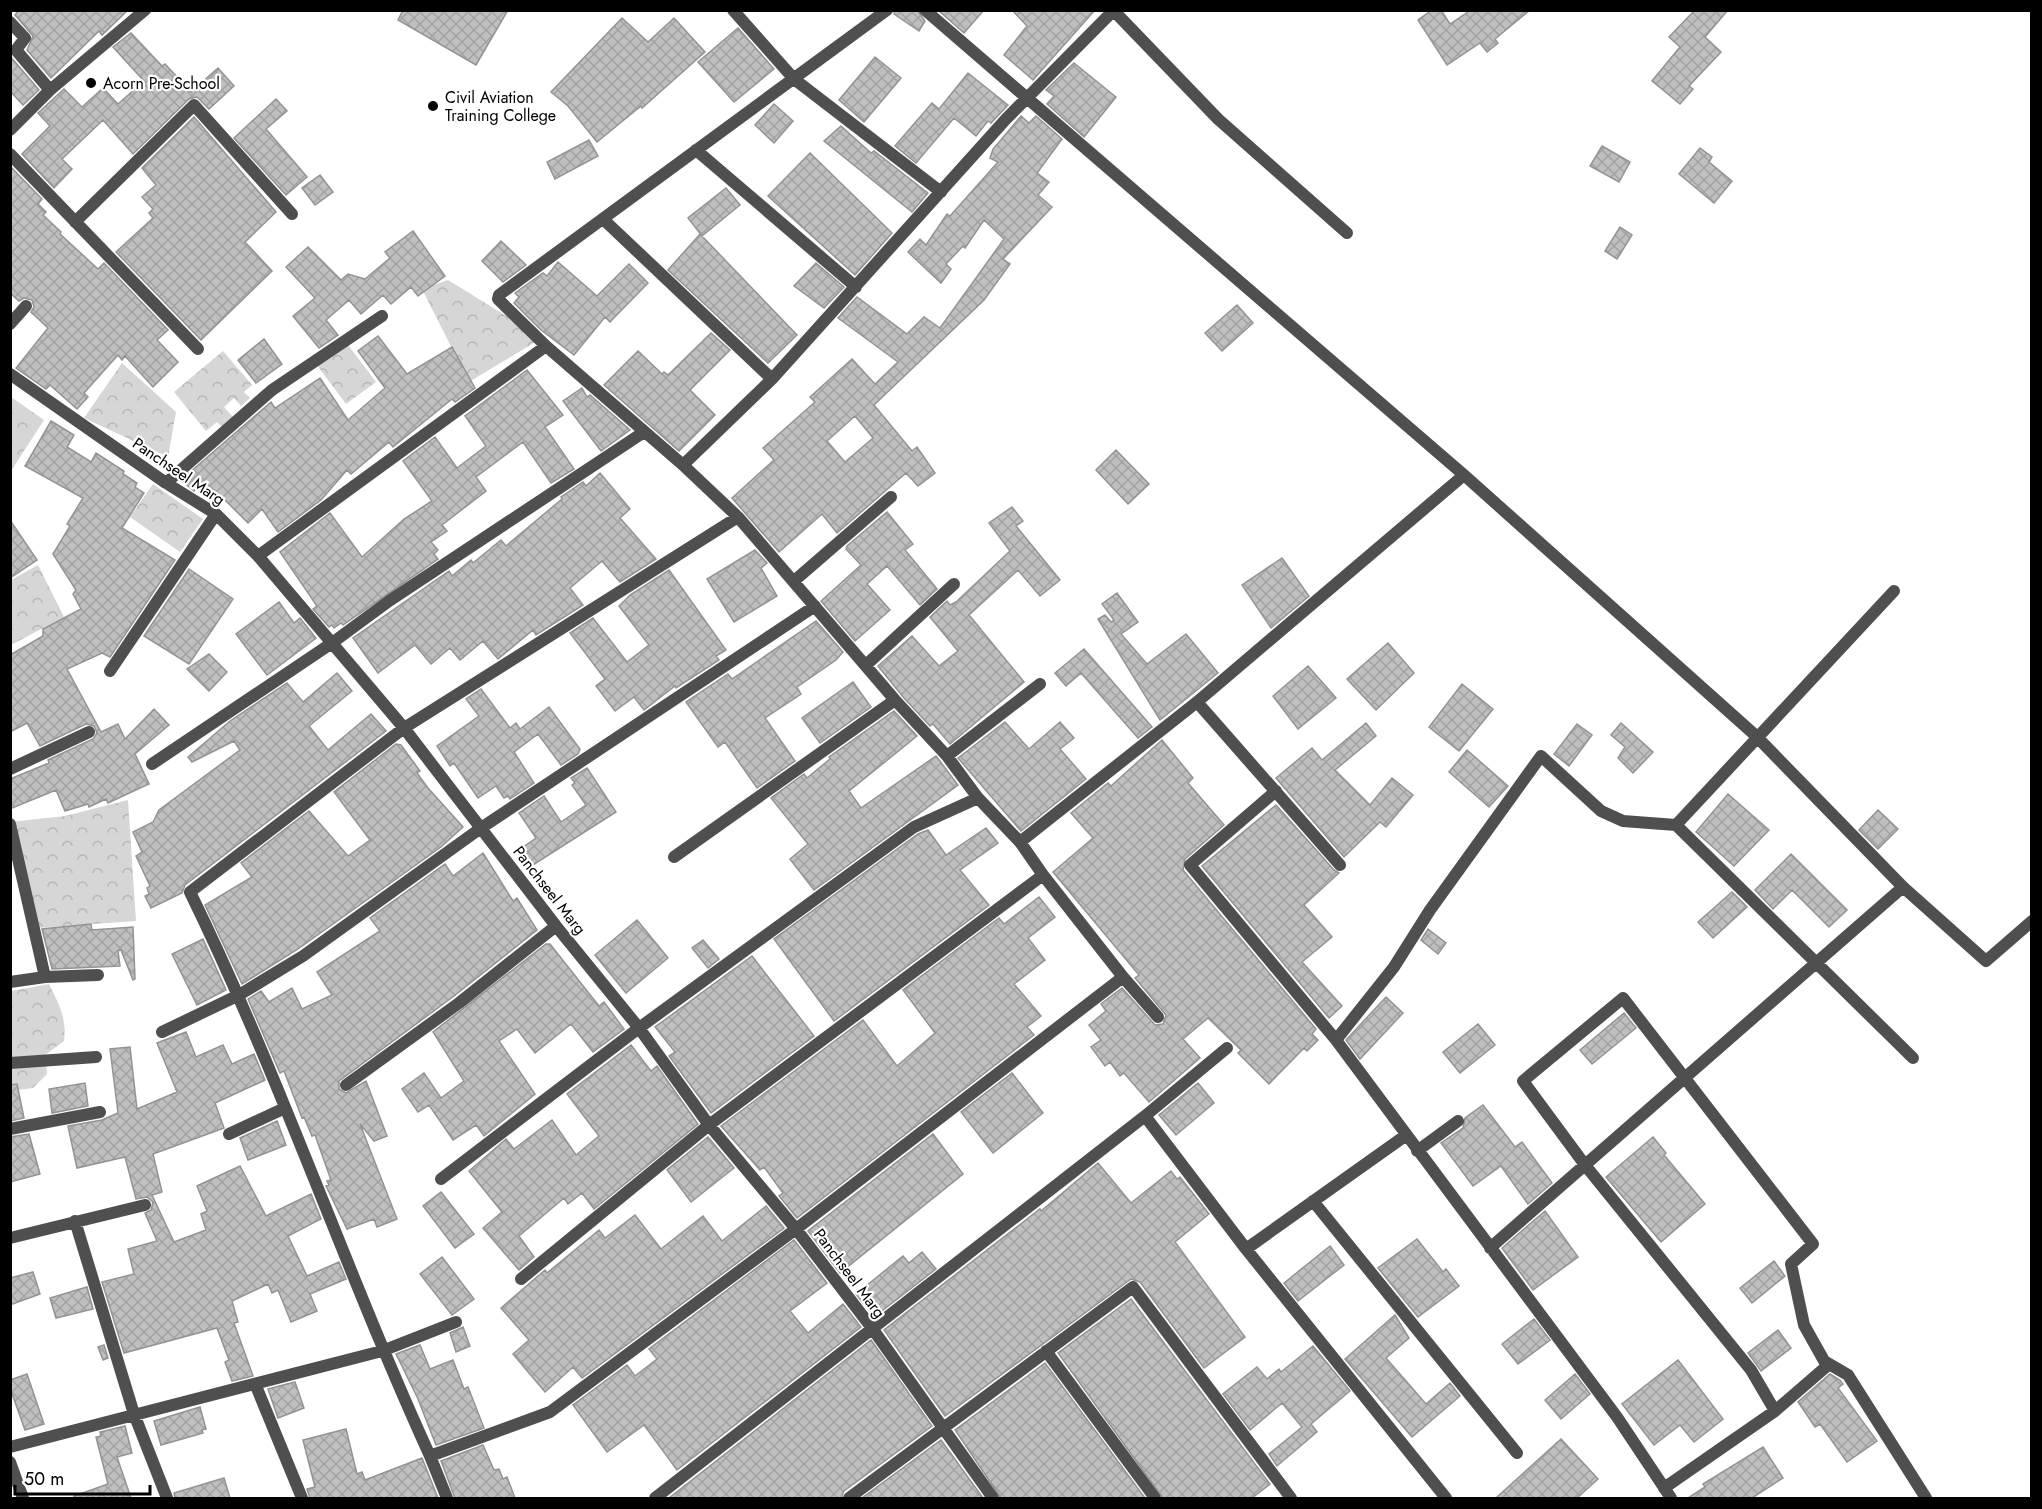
<svg xmlns="http://www.w3.org/2000/svg" width="2042" height="1509" viewBox="0 0 2042 1509" font-family="Jost,sans-serif">
  <style>
    .park { fill: url(#park-crowns) }
    .building { fill: url(#building-cross-hatch); stroke: #939393; stroke-width: 1.5; fill-rule: evenodd }
    .lines { fill: none; stroke-linecap: round; stroke-linejoin: round }
    .minor { stroke: #4f4f4f; stroke-width: 12 }
    .poi-dot { fill: #000; stroke: #fff; stroke-width: 2 }
    .labels { text-anchor: middle; stroke-width: 4.5; stroke-linejoin: round; paint-order: stroke }
    .poi-label { font-size: 16px; fill: #000; stroke: #fff; text-anchor: start }
    .street-label { font-size: 16px; fill: #000; stroke: #fff }
  </style>
  <defs>
    <pattern id="park-crowns" width="20" height="18" patternUnits="userSpaceOnUse" patternTransform="scale(1.5)"><rect width="20" height="18" fill="#d6d6d6"/><path d="M2 6a3 3 0 1 1 6 0M12 15a3 3 0 1 1 6 0" fill="none" stroke="#b6b6b6"/></pattern>
    <pattern id="building-cross-hatch" width="8" height="8" patternUnits="userSpaceOnUse" patternTransform="scale(1.5)"><rect width="8" height="8" fill="#bfbfbf"/><path d="M0 0l8 8M0 8l8-8" fill="none" stroke="#a2a2a2"/></pattern>
  </defs>
  <rect width="100%" height="100%" fill="#fff"/>
  <path class="park" d="M448,280l94,58 -73,44 -47,-93z
    M345,341l31,41 -30,22 -30,-40z
    M223,351l29,34 -8,7 6,6 -9,8 -7,-8 -10,9 9,10 -11,10 -5,-5 -11,9 -32,-39z
    M122,363l54,49 -8,45 -84,-39z
    M11,397l33,23 -33,51z
    M153,484l50,35 -23,33 -50,-35z
    M38,565l26,52 -53,28v-65z
    M128,800l8,121 -100,7 -26,-106 55,-6z
    M49,984c10,20 18,35 15,57l-19,14 2,19 -14,14 -22,3v-100z"/>
  <path class="building" d="M19,10h109l-26,25 -3,-4 -48,47 -24,-28 6,-14 -18,-21z
    M403,10h105l-32,55 -78,-45z
    M895,10h22l8,11 -6,10 -25,-17z
    M938,10h46l-20,23z
    M1012,10h83l-62,70 -29,-25 23,-29z
    M1432,10h9l9,14 21,-14h59l-35,29 3,4 -11,9 -7,-9 -33,22 -29,-45z
    M1695,10h33l-23,27 16,15 -32,34 4,3 -13,15 -28,-23 28,-34 -11,-10z
    M622,18l26,24 26,-24 31,34 -63,56 -1,-2 -44,36 -29,-36 -17,-14z
    M738,28l36,41 -40,33 -36,-40z
    M131,33l31,33 3,-2 26,28 27,-24 16,18 -25,23 -12,-12 -8,2 -56,55 -30,-34 -41,39 10,10 -18,19 -32,-34 28,-28 -12,-13 26,-24 18,18 21,-19 15,16 26,-23 -31,-34z
    M10,56l29,34 -16,15 -13,-14z
    M875,57l26,21 -37,44 -25,-22z
    M1074,63l42,34 -32,40 -37,-33 7,-8 -8,-6z
    M968,73l40,32 -17,18 -3,-2 -12,15 -22,-18 -38,45 -21,-17 37,-43 7,6z
    M276,99l11,12 -21,18 41,48 -21,18 -52,-57z
    M774,104l19,17 -19,22 -19,-18z
    M1021,116l8,7 7,-7 26,23 -25,34 12,9 -11,13 14,12 -49,52 7,5 -26,36 -110,105 38,46 5,-4 18,26 -17,13 -12,-13 -69,60 -15,-19 -43,38 -47,-54 42,-38 -11,-12 52,-46 -5,-5 42,-38 23,25 23,-22 -60,-44 19,-21 50,37 17,-17 16,11 64,-89 -20,-19 -19,28 -2,-2 -17,18 5,5 -10,14 -33,-31 12,-13 6,6 21,-31 3,2 48,-54 -8,-4 3,-9zM855,416l18,22 -28,24 -18,-21z
    M194,117l82,95 -31,30 27,29 -71,69 -85,-88 37,-34 -4,-5 4,-4 -11,-12 14,-12 -14,-17z
    M841,126l30,27 3,-2 54,42 -16,19 -88,-71z
    M589,140l9,16 -43,23 -8,-17z
    M1602,146l28,16 -11,20 -29,-16z
    M1700,148l12,9 -3,5 23,19 -18,22 -35,-29z
    M810,153l82,80 -37,42 -87,-79z
    M10,166l32,33 -4,5 8,8 -3,3 18,17 -1,2 38,35 6,-6 64,67 -11,10 21,22 -25,25 -28,-31 -3,4 -4,-5 -34,38 4,4 -11,12 -27,-24 -4,4 -30,-21 32,-40 -17,-16 3,-5 -2,-7 -8,-2 -5,3 -9,-8z
    M320,175l13,17 -18,13 -13,-17z
    M726,188l14,17 -38,31 -14,-18z
    M1620,227l12,8 -15,24 -12,-8z
    M413,231l32,45 -27,20 -7,-9 -20,17 -8,-9 -22,19 -12,-14 -23,20 12,15 -19,13 -26,-32 22,-18 -29,-31 22,-20 33,33 7,-6 17,5 25,-21 -5,-6z
    M700,234l97,101 -29,28 -100,-93z
    M501,241l25,24 -23,17 -21,-21z
    M558,262l39,34 32,-32 19,19 -38,39 -5,-5 -31,38 -33,-25 -27,-27 5,-6 -4,-4 28,-20 4,3z
    M816,263l28,24 -20,21 -30,-22z
    M1237,305l16,18 -31,28 -17,-18z
    M711,333l19,17 -40,40 25,25 -36,36 -75,-66 34,-34 24,23 2,-2 4,3z
    M378,336l29,38 45,-27 23,41 -20,14 -3,-3 -59,48 -4,-5 -38,32 -4,-4 -26,30 -43,32 -16,-23 -14,14 -24,-24 -6,6 -21,-17 -3,3 -13,-11 90,-78 4,6 45,-30 28,42 37,-32 -27,-37z
    M264,339l18,25 -26,19 -18,-23z
    M527,370l36,45 -18,12 29,42 -23,14 -28,-41 -47,35 10,14 -44,34 5,6 -16,11 7,8 -4,4 4,5 -95,66 -2,-2 -7,5 -2,-3 -3,2 -16,-18 4,-3 -37,-54 50,-39 32,44 42,-38 28,-18 -29,-40 32,-24 22,31 29,-22 -21,-30z
    M582,388l5,9 3,-2 40,35 -29,21 -38,-50z
    M51,421l23,14 -7,12 24,15 5,-9 28,18 -1,3 14,9 -2,4 9,6 -22,35 53,32 -65,97 -8,-4 -35,16 34,63 17,-8 7,15 29,-30 15,16 -34,29 14,30 -41,19 -2,-4 -17,8 -1,-3 -23,7 -9,-21 -46,19v-30l39,-16 -1,-3 45,-21 4,-6 -3,-7 -8,-2 -46,22 -13,-23 -17,9v-77l33,-19v-7l38,-20 -8,-15 3,-4 -23,-36 17,-28 -3,-2 16,-26 -58,-32z
    M1116,450l33,34 -21,20 -32,-34z
    M600,473l30,36 -10,9 36,41 -36,23 -18,-21 -32,27 13,17 -47,30 -3,-5 -35,29 -15,-18 -23,19 -10,-12 -19,16 -16,-19 -37,28 -25,-35 96,-67 3,5 19,-16 2,3 28,-23 5,6 56,-47 -1,-2 22,-15 3,4z
    M1012,507l11,14 -7,5 44,54 -20,16 -22,-26 -49,45 55,67 -74,62 -17,-20 -3,2 -26,-28 -26,-32 34,-30 27,30 19,-15 -28,-34 17,-16 3,4 6,-3 54,-51 -21,-28z
    M887,512l26,32 -8,6 32,39 -17,16 -33,-39 -20,18 23,26 -35,31 -34,-40 40,-36 -15,-16 1,-3z
    M10,520l27,40 -27,18z
    M755,550l12,13 -6,5 16,28 -43,26 -27,-43z
    M1282,558l27,38 -38,32 -29,-43z
    M189,569l44,30 -44,65 -45,-28z
    M669,570l57,80 -10,6 3,4 -43,28 -1,-2 -31,24 -10,-13 -19,14 -19,-25 9,-7 -35,-46 23,-15 34,44 22,-17 -30,-39 11,-11z
    M1117,593l21,29 -17,12 26,30 39,-30 32,39 -58,47 -62,-101 7,-4 6,7 3,-2 -12,-16z
    M279,602l15,21 6,-5 16,20 -49,37 -31,-41z
    M816,621l27,31 -7,8 -39,27 4,7 -36,24 30,43 -38,27 -32,-46 -7,5 -32,-45 42,-28 4,5z
    M1388,643l26,30 -38,37 -29,-31z
    M1084,649l68,78 -14,11 -57,-65 -15,13 -11,-13z
    M209,654l18,18 -18,19 -22,-22z
    M1308,666l28,32 -38,31 -25,-33z
    M337,673l15,18 -43,35 19,24 43,-36 15,17 -201,154 -3,8 -31,15 -6,-12 4,-2 -2,-6 3,-2 -14,-30 6,-4 -9,-20 20,-10 6,-12 81,-60 -6,-9 -42,21 -4,-5 42,-36 57,-38 16,19z
    M853,682l18,25 -51,36 -18,-25z
    M1462,684l31,25 -34,42 -30,-24z
    M481,689l29,39 6,-5 4,6 29,-22 31,42 -2,5 -17,11 -23,-31 -24,18 20,31 -24,16 -2,-3 -4,2 -8,-12 -18,12 -24,-35 -4,3 -13,-20 42,-30 -13,-17z
    M894,711l23,25 -68,55 12,17 75,-52 22,29 -144,105 -24,-31 18,-15 -37,-46 33,-24 3,4 23,-19 -1,-2z
    M1005,722l24,27 31,-27 14,16 -14,11 26,30 -65,52 -63,-73z
    M1366,723l10,13 -41,34 35,35 22,-27 21,17 -27,32 -6,-5 -36,35 -68,-79 36,-30 10,12z
    M1621,723l32,29 -20,21 -15,-15 7,-11 -14,-12z
    M1577,724l15,11 -23,31 -15,-12z
    M1162,740l31,38 -5,5 36,42 -39,34 -2,11 133,159 -4,5 6,6 -11,11 -3,-3 -35,36 -31,-31 3,-3 -33,-32 -25,21 17,19 -51,44 -25,-29 -4,3 -10,-14 -5,4 -14,-19 10,-7 -12,-15 17,-14 -5,-7 21,-16 33,37 8,-1 3,-9 -31,-37 4,-3 -86,-103 40,-34 -22,-25 37,-30 3,3z
    M396,744l5,1 19,26 -3,2 11,15 35,39 -22,20 -143,102 -56,35 -37,-79 47,-28 -11,-14 68,-52 39,45 22,-16 -36,-48z
    M1467,750l41,36 -19,21 -40,-35z
    M587,768l29,44 -83,53 -11,-17 14,-10 -17,-25 25,-17 17,26 25,-17 -14,-20 3,-2 -4,-5z
    M1728,794l41,36 -35,36 -38,-34z
    M1276,805l58,65 5,3 -35,32 28,32 -30,25 40,44 -13,12 -127,-152z
    M1878,810l20,19 -20,20 -19,-19z
    M986,828l12,15 -38,27 29,35 -155,116 -60,-82 144,-105 10,-4 18,25z
    M483,853l30,48 4,-3 20,32 -83,66 -115,85v8l7,4 20,-12 21,55 -13,5 -14,-17 37,95 -20,8 -3,-8 -27,10 -21,-43 3,-1 -2,-4 4,-1 -16,-45 -3,1 -8,-19 -2,1 -18,-47 -4,2 -32,-74 13,-8 8,11 23,-14 10,21 30,-14 -15,-23 63,-41 -10,-13 75,-54 8,12z
    M1791,854l56,56 -18,17 -37,-37 -19,19 -18,-19z
    M1732,892l15,15 -34,31 -15,-16z
    M1039,897l16,20 -27,21 17,22 -31,24 27,32 -14,11 7,8 -237,183 -18,-22 4,-3 -19,-26 -4,3 -39,-44 142,-106 34,46 38,-33 -32,-43 96,-72 5,6z
    M637,920l31,38 -42,35 -31,-38z
    M91,924l1,6 41,-3 2,52 -2,1 -12,-30 -3,1 2,15 -68,3 -10,-40z
    M1428,929l18,14 -8,11 -17,-14z
    M203,939l23,51 -29,15 -25,-51z
    M703,940l16,19 -11,9 -16,-20z
    M546,944h4l49,62 5,-4 20,27 -31,23 -22,-28 -36,29 -18,-24 -18,12 36,53 -51,42 -8,-11 -23,15 -24,-35 -11,7 -16,-23 22,-16 17,25 23,-17 -31,-49z
    M752,956l62,80 -103,77 -42,-57 6,-4 -20,-25z
    M1386,997l17,16 -43,46 -14,-19z
    M1624,1013l12,15 -44,36 -12,-14z
    M1478,1024l17,21 -35,28 -17,-21z
    M186,1032l10,25 27,-12 9,19 22,-10 11,26 -50,23 9,25 -71,26 9,38 -10,3 22,47 32,-12 -5,-16 6,-3 -10,-25 43,-20 26,50 45,-22 10,25 -33,17 19,40 32,-14 7,17 -36,15 7,17 -26,11 -13,-32 -6,3 -4,-9 -36,17 6,21 -4,1 19,53 -21,5 -7,-19 4,-2 -12,-32 -93,25 -22,-71 32,-8 -6,-25 29,-8 -12,-28 6,-3 2,-8 -6,-5 -11,2 -11,-42 -48,11 -9,-42 34,-6 16,-7 -8,-64 20,-2 7,62 40,-17 -20,-49z
    M631,1045l20,26 6,-5 41,58 -104,85 -12,-16 -14,11 -4,-6 -45,38 15,21 -15,13 -36,-42 19,-16 -33,-41 37,-32 8,10 38,-29 24,35 23,-19 -32,-42z
    M1012,1073l31,40 -50,40 -32,-41z
    M85,1083l3,23 -36,7 -3,-24z
    M1198,1083l16,20 -38,32 -17,-20z
    M17,1084l7,34 -14,3v-36z
    M1483,1105l32,42 7,-5 30,41 -24,21 -27,-38 -28,20 -32,-43 22,-15 2,-10z
    M277,1121l9,24 -38,15 -8,-22z
    M29,1134l11,40 -30,8v-45z
    M933,1134l30,40 -123,99 -32,-42z
    M708,1137l26,31 -43,34 -24,-32z
    M1653,1137l13,16 -2,2 41,49 -44,38 -55,-65z
    M1098,1163l33,40 40,-32 6,8 3,-2 29,37 -34,28 70,95 -41,31 -64,-86 -9,-3 -186,137 -61,-86 156,-121 1,2z
    M441,1192l33,42 -19,14 -32,-42z
    M766,1206l18,22 -202,150 -9,-11 -28,25 -32,-38 16,-14 -28,-32 44,-38 2,3 52,-43 6,8 30,-23 26,34 42,-33 19,25z
    M1545,1211l33,46 -45,33 -31,-42z
    M1417,1239l26,33 3,-3 13,17 -41,31 -40,-49z
    M794,1240l33,43 -37,28 18,22 35,-29 18,23 -184,143 -33,-45 -37,27 -34,-47 54,-40 8,11 22,-17 -8,-10z
    M1330,1246l14,19 -46,36 -14,-18z
    M922,1252l14,17 -62,48 -18,-23 47,-38 6,7z
    M442,1257l32,42 -22,16 -32,-41z
    M1774,1261l11,15 -33,27 -12,-15z
    M33,1272l7,22 -30,11v-27z
    M87,1287l6,22 -37,9 -6,-20z
    M1131,1299l139,185 -18,14h-89l-105,-145z
    M1395,1315l14,23 -23,20 40,46 24,-21 10,13 -48,41 -67,-78z
    M1534,1319l16,21 -32,24 -16,-20z
    M463,1327l7,19 -14,6 -6,-19z
    M1778,1330l13,18 -30,23 -13,-18z
    M871,1340l61,86 -88,65 -3,7h-172z
    M104,1345l4,13 -5,2 -5,-13z
    M420,1345l10,24 23,-9 11,29 4,-2 16,41 -48,17 -18,-46 -22,-45z
    M1313,1346l37,45 -39,33 6,8 -40,34 -8,-12 33,-27 -20,-24 -32,27 -27,-36 34,-27 10,12 12,-10 2,3z
    M1678,1360l45,59 -29,23 -14,-17 -26,20 -32,-41z
    M1045,1363l100,135h-144l-46,-68z
    M27,1374l17,50 -19,6 -15,-42v-8z
    M1575,1374l15,20 -29,25 -16,-19z
    M1830,1374l10,6 3,4 -5,4 39,53 -30,21 -27,-38 -5,3 -17,-25z
    M295,1382l9,26 -26,10 -10,-29z
    M200,1407l6,22 -4,1 1,3 -42,12 -7,-24z
    M125,1426l7,27 -15,4 14,41h-57v-2l34,-12 -12,-47 5,-1 -1,-4z
    M346,1429l11,45 5,-2 3,8 57,-22 16,40h-128l-3,-9 8,-2 -12,-47z
    M1561,1439l37,40 -21,19h-81z
    M941,1440l42,58h-121z
    M483,1445l11,25 5,-1 4,10 4,-2 8,21h-60l-14,-37z
    M1763,1447l20,31 -31,20h-64l17,-11 -2,-3z
    M224,1478l6,20h-55l-1,-5z"/>
  <g class="lines">
    <path class="minor" d="M733,10l61,69 147,113
      M925,10l539,465 291,260 148,152 83,74 46,-40
      M1113,10l105,109 129,114
      M10,22l15,16 -9,12 34,40
      M10,130l40,-40 95,-80
      M696,150l160,137
      M10,154l188,195
      M603,219l169,160
      M75,222l119,-117 98,109
      M10,324l16,-18
      M546,346l-48,-47 1,-4 388,-285
      M10,374l156,109 50,31 42,42 146,172 152,198 83,102 70,97 87,104 76,99 121,170
      M683,465l89,-86 234,-260 107,-108
      M166,483l106,-93 110,-74
      M258,556l288,-210 137,119 55,52 157,183 52,56 31,42 42,44 23,33 80,102 -327,252 -246,183 -120,44 17,42
      M794,581l97,-84
      M1894,591l-218,234 237,233
      M866,665l88,-81
      M110,671l106,-157
      M1197,702l143,163
      M947,756l93,-72
      M152,764l180,-121 57,-42 255,-169
      M10,769l79,-37
      M1276,791l-86,74 146,175 281,377 54,81
      M10,824l35,153
      M1020,842l177,-140 267,-227
      M674,857l221,-157
      M1123,977l35,40
      M10,982l35,-5 53,-2
      M162,1032l77,-37 64,-39 178,-128 334,-222
      M1336,1040l58,-73 36,-57 111,-154 60,55 22,10 53,4
      M10,1063l86,-6
      M346,1085l113,-82 97,-77
      M1145,1116l101,133 159,-113
      M10,1129l90,-17
      M229,1134l56,-26
      M1417,1151l41,-30
      M441,1179l198,-151 275,-201 64,-29
      M1313,1201l204,252
      M75,1221l59,193 33,84
      M10,1238l135,-33
      M1490,1248l413,-361
      M1246,1249l200,249
      M521,1279l188,-154 334,-250
      M1046,1351l109,147
      M1824,1361l24,14 78,123
      M256,1386l46,112
      M10,1447l372,-96 74,-29
      M430,1456c-85,-186 -150,-380 -240,-564l214,-164 334,-211
      M10,1462l13,36
      M1664,1488l111,-77 52,-45 -23,-41 -13,-61 22,-20 -190,-246 -100,83 62,84 166,205 24,41
      M655,1498l490,-382 82,-68
      M849,1498l284,-211 158,211"/>
  </g>
  <g class="poi-dot">
    <circle cx="91" cy="83" r="6"/>
    <circle cx="433" cy="106" r="6"/>
  </g>
  <g class="labels">
    <g class="poi-label">
      <text x="103" y="89">Acorn Pre-School</text>
      <text x="445" y="103">Civil Aviation<tspan x="445" dy="18">Training College</tspan></text>
    </g>
    <g class="street-label">
      <text transform="translate(179 471) rotate(34)" y="6">Panchseel Marg</text>
      <text transform="translate(550 890) rotate(52)" y="6">Panchseel Marg</text>
      <text transform="translate(850 1273) rotate(53)" y="6">Panchseel Marg</text>
    </g>
  </g>
  <rect width="2042" height="1509" fill="none" stroke="#000000" stroke-width="24"/>
  <path d="M15 1485v9h135v-9" fill="none" stroke="#000000" stroke-width="3"/>
  <text x="24" y="1485" font-size="18" fill="#000000" stroke="#ffffff" stroke-width="4.5" paint-order="stroke">50 m</text>
</svg>
